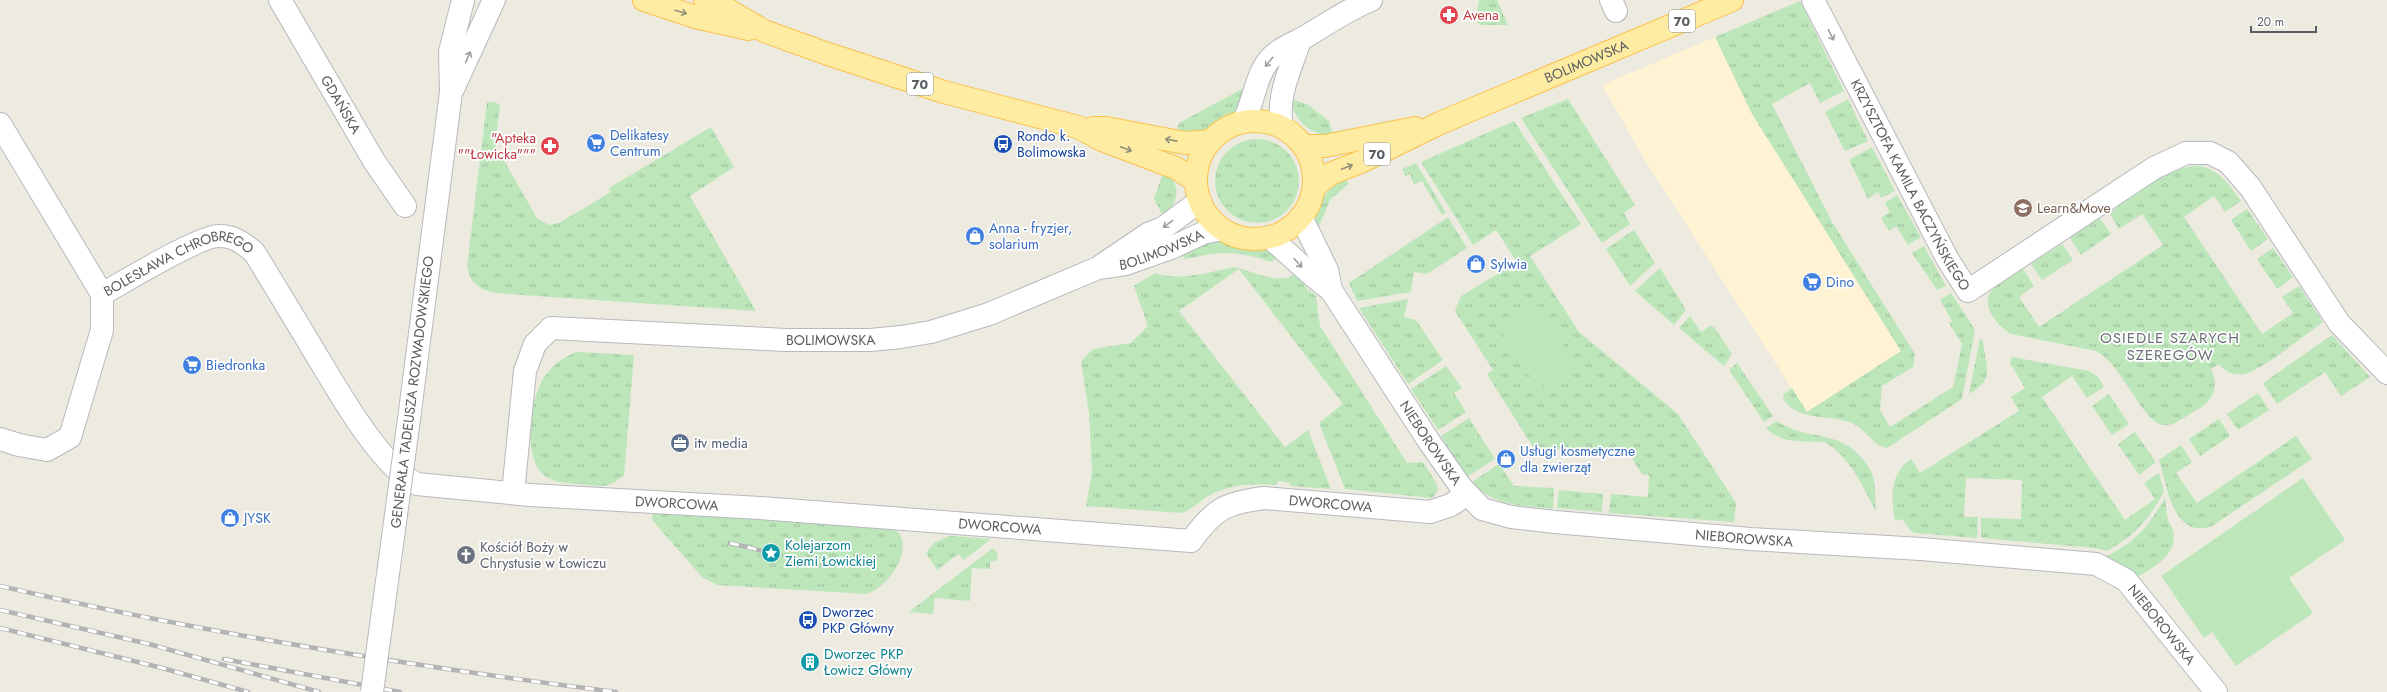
<svg xmlns="http://www.w3.org/2000/svg" width="2387" height="692" viewBox="0 0 2387 692" font-family="Jost,sans-serif">
  <style>
    .commercial { fill: #fff3d3 }
    .grass { fill: url(#grass-tufts) }
    .pitch { fill: #bde7bb }
    .lines { fill: none; stroke-linecap: round; stroke-linejoin: round }
    .minor-casing { stroke: #b6b9be; stroke-width: 24 }
    .tertiary-casing { stroke: #b6b9be; stroke-width: 24 }
    .primary-casing { stroke: #fac14d; stroke-width: 24 }
    .minor { stroke: #fff; stroke-width: 22 }
    .tertiary { stroke: #fff; stroke-width: 22 }
    .primary { stroke: #ffeca3; stroke-width: 22 }
    .rail-casing { stroke: #b2b3b3; stroke-width: 4.5 }
    .rail { stroke: #fff; stroke-width: 3; stroke-dasharray: 9; stroke-linecap: butt }
    .tertiary-bridge-casing { stroke: #b6b9be; stroke-width: 24; stroke-linecap: butt }
    .tertiary-bridge { stroke: #fff; stroke-width: 22 }
    .oneway { stroke: #939079 }
    .oneway2 { stroke: #9b9ea1 }
    .labels { text-anchor: middle; stroke-width: 3.5; stroke-linejoin: round; paint-order: stroke }
    .shield { fill: #fff; stroke: #8b8e91; stroke-width: 1 }
    .shield-label { font-size: 13px; font-weight: bold; fill: #595e62 }
    .health-label { font-size: 14px; fill: #be3a42; stroke: #fff; text-anchor: start }
    .street-label { font-size: 14px; fill: #595e62; stroke: #fff }
    .shop-label { font-size: 14px; fill: #366cbe; stroke: #fff; text-anchor: start }
    .transit-label { font-size: 14px; fill: #164399; stroke: #fff; text-anchor: start }
    .education-label { font-size: 14px; fill: #785e54; stroke: #fff; text-anchor: start }
    .service-label { font-size: 14px; fill: #4e5e75; stroke: #fff; text-anchor: start }
    .culture-label { font-size: 14px; fill: #0d838f; stroke: #fff; text-anchor: start }
    .worship-label { font-size: 14px; fill: #5b616d; stroke: #fff; text-anchor: start }
    .neighbourhood-label { font-size: 15px; letter-spacing: 1px; fill: #6a7075; stroke: #fff }
  </style>
  <defs>
    <pattern id="grass-tufts" width="24" height="20" patternUnits="userSpaceOnUse"><rect width="24" height="20" fill="#bde7bb"/><path d="M3 7l-1-3M5 7V3M7 7l1-3M15 17l-1-3M17 17v-4M19 17l1-3" fill="none" stroke="#9dbe9b"/></pattern>
  </defs>
  <rect width="100%" height="100%" fill="#edeae0"/>
  <path class="commercial" d="M1715,37l37,77 149,237 -94,61 -161,-250 -44,-77z"/>
  <path class="grass" d="M1479,0h18l11,25h-29l-3,-6z
    M1800,1l44,90 -24,12 -10,-20 -38,21 60,118 83,132 -2,13 -31,19 -2,24 10,17 63,-40 9,-43 -13,-21 3,-2 -12,-21 11,-7 24,37 -13,69 -75,49c-16,-4 -21,-19 -35,-25 -23,-9 -53,-1 -69,-24l1,-5 8,-6 15,24 94,-61 -149,-237 -37,-77z
    M1242,89l7,2c-21,37 -32,39 -73,42l3,-10z
    M1290,99l17,5 22,17 4,15c-22,0 -38,-15 -43,-37z
    M1568,99l67,106 -11,8 6,11 -28,19 -81,-125z
    M1848,99l20,42 -23,10 -20,-39z
    M487,102h8l5,3 -5,40 42,73 12,7 10,-2 52,-31 -2,-4 102,-61 23,40 -44,29 66,115 -248,-17c-21,-2 -37,-4 -41,-28z
    M1514,121l67,103 -51,32 49,76 99,82 58,89 -2,19 -125,-9 2,-19 37,3 1,-22 -7,-1 -13,-20 -96,-7 -46,-73 6,-4 -38,-59 6,-15 56,-34 -21,-32 -23,15 -52,-83z
    M1215 181a42 42 0 1 1 84 0a42 42 0 1 1-84 0Z
    M1872,147l23,44 -14,7 -3,-6 -10,7 -19,-39z
    M1416,163l30,50 -4,2 -20,-34 -8,4 -4,-11 -5,2 -3,-7z
    M2201,166c20,6 29,19 40,35l-16,11 -11,-16 -30,21 78,117 31,-21 -11,-16 17,-11 24,36c-17,12 -63,50 -80,52 -10,2 -18,-3 -24,-10l-8,5c5,10 6,21 -2,31 -5,7 -15,11 -22,16 -7,4 -14,10 -23,9 -22,-2 -41,-60 -68,-74l-85,-17c-11,-6 -30,-26 -21,-41 3,-7 26,-19 33,-24l11,17 -15,11 20,30 124,-82 -21,-31 -23,15 -10,-16c27,-18 57,-48 92,-47z
    M1164,171c19,14 14,32 0,47l-10,-20z
    M1346,177l2,7 -18,16 -13,31c-5,-26 9,-41 29,-54z
    M1897,195l24,42 -13,8 -12,-19 -7,5 -8,-13 9,-6 -5,-9z
    M2247,209l21,30 -17,12 -20,-31z
    M1448,217l19,31 -40,26 -13,-2 -3,20 -54,9 -8,-18z
    M2100,218l11,16 -30,21 -11,-17z
    M1634,230l21,33 -25,23 -24,-37z
    M1218,241l47,8 15,8 -9,5c-33,-12 -51,-11 -85,-3l-8,-5 25,-10z
    M2062,244l11,16 -31,20 -11,-16z
    M1924,246l22,40 -9,4 -25,-37z
    M2273,248l20,29 -16,12 -20,-30z
    M1234,267c21,4 43,19 62,7l12,16 8,6 4,30 87,137 16,-1 14,22 1,7 -6,7 -87,-9 -26,-66 24,-19 -104,-135 -60,42 106,136 23,-17 23,59 -41,-3v-3l-12,-2 -2,4c-23,-2 -45,-1 -66,10 -11,6 -17,15 -29,18l-95,-7 6,-34 -3,-59 -8,-52 12,-12 38,-6 17,-17 -14,-40 21,-13c24,9 55,-1 79,-6z
    M1660,268l26,42 -12,15 -39,-34z
    M1408,299l-4,18 12,3 27,40 -35,24 -49,-76z
    M1690,316l11,16 9,-6 4,1 18,27 -8,12 -45,-38z
    M2332,335l38,42 -29,19 -16,-24 -48,32 -14,-21z
    M1980,338l3,3c3,29 13,36 -14,53z
    M576,352l58,3 -10,121c-21,14 -22,10 -46,8 -11,-1 -23,-1 -33,-8 -23,-16 -15,-76 -2,-97 7,-12 20,-22 33,-27z
    M2012,357l77,14 9,6 6,10 -17,11 -15,-22 -30,21 83,123 30,-21 -11,-16 15,-10 5,19c-16,28 -28,43 -57,59l-13,-3 -113,-10v-20l40,1 1,-39 -56,-2 -2,39h14l-1,21 -61,-5 -4,-1 -10,-13 -7,2c-4,-25 -6,-46 16,-62l9,14 99,-62 -8,-14 14,-9 -15,-25z
    M1737,363l36,53 -9,6 -35,-52z
    M1446,366l16,22 -8,5 12,19 -28,18 -27,-41z
    M2258,393l11,17 -31,20 -11,-16z
    M2109,394l20,30 -17,11 -20,-29z
    M1469,418l26,41 -28,18 -26,-41z
    M2219,419l11,17 -30,20 -11,-17z
    M1777,421c33,22 62,6 87,40 3,4 8,10 9,16 3,10 2,23 3,34 -13,-23 -27,-57 -52,-69 -20,-1 -44,2 -58,-14z
    M2135,432l20,29v2l-16,12 -21,-31z
    M2296,436l16,23 -100,67c-39,14 -45,-40 -53,-66l22,-15 11,17 -16,11 21,30z
    M1499,464l15,22 40,2 -1,21c-29,-3 -61,-3 -81,-27z
    M1559,490l44,4 -1,18 -45,-4z
    M2165,497c1,7 1,15 3,22 0,4 4,7 5,11 6,25 -20,37 -37,48l-33,-20c29,-13 48,-33 62,-61z
    M656,511l237,17c26,18 -6,61 -27,66l-149,-9 -15,-8 -49,-56 -1,-5z
    M949,536h5l37,3 -27,21 -6,-6 -21,16 -11,-17 8,-10z
    M993,548l5,6 -1,6 -7,2v7l-18,-1 -2,33 -35,-3 -2,16 -24,-2z"/>
  <path class="pitch" d="M1538,305l38,60 -38,24 -38,-59z
    M2303,478l42,62 -56,38 24,35 -77,53 -24,-34 -8,6 -43,-62z"/>
  <g class="lines">
    <g class="minor-casing">
      <g id="minor">
        <path id="s1" d="M280,0l94,161 31,45"/>
        <path d="M1611,0l5,11"/>
        <path id="s2" d="M1813,0l135,260 20,31 186,-123 32,-15h24l18,9 22,25 89,136 48,50"/>
        <path d="M1243,122c11,-19 12,-45 26,-62 9,-11 23,-16 36,-23 22,-13 42,-27 66,-37"/>
        <path id="s3" d="M0,124l102,170c20,-11 99,-59 117,-58 15,0 24,7 35,16 21,34 42,69 63,104 22,36 63,110 100,128l113,11 230,13 431,33c23,-32 34,-38 73,-43l166,14 21,-7 16,-11"/>
        <path d="M1282,127c-6,-32 9,-58 18,-87"/>
        <path id="s4" d="M1301,217l26,53 4,20 97,150 33,47 21,22 29,8 44,5 195,17 171,10 175,15 30,16 90,112"/>
        <path d="M1269,237c21,17 39,37 62,53"/>
        <path d="M1102,265l46,-31 15,-6 37,-27"/>
        <path d="M0,439l19,6 28,5 23,-13 32,-107v-36"/>
        <path id="s5" d="M513,493l12,-122 10,-27 16,-16 235,12h84l31,-3 30,-5 58,-18 109,-46 28,-4 45,-16 32,-15 19,-4"/>
      </g>
    </g>
    <g class="tertiary-casing">
      <path id="tertiary" d="M453,89l41,-89
        M409,419l42,-327 -1,-40 13,-52"/>
    </g>
    <g class="primary-casing">
      <g id="primary">
        <path d="M644,0l55,18 50,11"/>
        <path d="M705,0l25,11 34,20 61,22 119,39 134,35 24,13 74,28 20,13"/>
        <circle cx="1255" cy="180" r="59"/>
        <path d="M1093,128h13l79,15 25,-2"/>
        <path d="M1304,146h21l90,-18"/>
        <path id="s6" d="M1314,186l18,-13 31,-12 77,-38 292,-123"/>
      </g>
    </g>
    <use href="#minor" class="minor"/>
    <use href="#tertiary" class="tertiary"/>
    <use href="#primary" class="primary"/>
    <g class="rail-casing">
      <path id="rail" d="M730,543l41,10
        M0,586c203,47 409,80 616,106
        M0,610l149,34 170,48
        M0,628l162,40 86,24
        M224,659l176,33"/>
    </g>
    <use href="#rail" class="rail"/>
    <g class="tertiary-bridge-casing">
      <path id="tertiary-bridge" d="M372,692l37,-273"/>
    </g>
    <use href="#tertiary-bridge" class="tertiary-bridge"/>
  </g>
  <defs><path id="oneway-shaft" d="M-6 0H5M1.5-3L5.5 0L1.5 3" fill="none" stroke-width="1.6" stroke-linecap="round" stroke-linejoin="round"/></defs>
  <g class="oneway">
    <use href="#oneway-shaft" transform="translate(681 12) rotate(17)"/>
    <use href="#oneway-shaft" transform="translate(1171 140) rotate(-169)"/>
    <use href="#oneway-shaft" transform="translate(1126 149) rotate(21)"/>
    <use href="#oneway-shaft" transform="translate(1347 167) rotate(-21)"/>
  </g>
  <g class="oneway2">
    <use href="#oneway-shaft" transform="translate(1831 35) rotate(63)"/>
    <use href="#oneway-shaft" transform="translate(468 57) rotate(-66)"/>
    <use href="#oneway-shaft" transform="translate(1269 62) rotate(129)"/>
    <use href="#oneway-shaft" transform="translate(1168 224) rotate(144)"/>
    <use href="#oneway-shaft" transform="translate(1298 263) rotate(48)"/>
  </g>
  <defs>
    <g id="pharmacy-disc" transform="scale(1)"><circle r="9.5" fill="#e0444e" stroke="#fff"/><path d="M-2-6h4v4h4v4h-4v4h-4v-4h-4v-4h4Z" fill="#fff"/></g>
    <g id="supermarket-disc" transform="scale(1)"><circle r="9.5" fill="#3f7fe0" stroke="#fff"/><path d="M-6-5.5h2.5l.6 2H6L4.5 2H-2.5L-4.4-4H-6ZM-1.5 3.2a1.3 1.3 0 1 0 .1 0ZM3 3.2a1.3 1.3 0 1 0 .1 0Z" fill="#fff"/></g>
    <g id="bus-disc" transform="scale(1)"><circle r="9.5" fill="#1a4fb4" stroke="#fff"/><path d="M-5-6H5V4H4V6H2V4H-2V6H-4V4H-5ZM-3.5-4V0h7V-4ZM-3.5 1.2v1.5H-2V1.2ZM2 1.2v1.5H3.5V1.2Z" fill="#fff"/></g>
    <g id="school-disc" transform="scale(1)"><circle r="9.5" fill="#8d6e63" stroke="#fff"/><path d="M0-5L7-2L0 1L-7-2ZM-4 1L0 2.5L4 1V4Q0 6-4 4Z" fill="#fff"/></g>
    <g id="shop-disc" transform="scale(1)"><circle r="9.5" fill="#3f7fe0" stroke="#fff"/><path d="M-5-2.5h2.3a2.7 3.5 0 0 1 5.4 0H5L5.5 6h-11ZM-1.5-2.5h3a1.5 2.3 0 0 0-3 0Z" fill="#fff"/></g>
    <g id="office-disc" transform="scale(1)"><circle r="9.5" fill="#5c6f8a" stroke="#fff"/><path d="M-6-3h4V-5.5h4V-3h4V5H-6ZM-1-4.5V-3h2v-1.5ZM-6 0V1H6V0Z" fill="#fff"/></g>
    <g id="sight-disc" transform="scale(1)"><circle r="9.5" fill="#0f9aa8" stroke="#fff"/><path d="M0-6L1.8-2.2L6-1.7L2.9 1.2L3.7 5.4L0 3.3L-3.7 5.4L-2.9 1.2L-6-1.7L-1.8-2.2Z" fill="#fff"/></g>
    <g id="church-disc" transform="scale(1)"><circle r="9.5" fill="#6b7280" stroke="#fff"/><path d="M-1.2-6h2.4v3.5h3.3v2.4h-3.3V6h-2.4V-.1h-3.3v-2.4h3.3Z" fill="#fff"/></g>
    <g id="building-disc" transform="scale(1)"><circle r="9.5" fill="#0f9aa8" stroke="#fff"/><path d="M-4-6H4V6H1V3H-1V6H-4ZM-2.5-4.3h1.7v1.8h-1.7ZM.8-4.3h1.7v1.8H.8ZM-2.5-1h1.7V.8h-1.7ZM.8-1h1.7V.8H.8Z" fill="#fff"/></g>
  </defs>
  <g fill-rule="evenodd">
    <use href="#pharmacy-disc" x="1449" y="15"/>
    <use href="#supermarket-disc" x="596" y="143"/>
    <use href="#bus-disc" x="1003" y="144"/>
    <use href="#pharmacy-disc" x="550" y="146"/>
    <use href="#school-disc" x="2023" y="208"/>
    <use href="#shop-disc" x="975" y="236"/>
    <use href="#shop-disc" x="1476" y="264"/>
    <use href="#supermarket-disc" x="1812" y="282"/>
    <use href="#supermarket-disc" x="192" y="365"/>
    <use href="#office-disc" x="680" y="443"/>
    <use href="#shop-disc" x="1506" y="459"/>
    <use href="#shop-disc" x="230" y="518"/>
    <use href="#sight-disc" x="771" y="553"/>
    <use href="#church-disc" x="466" y="555"/>
    <use href="#bus-disc" x="808" y="620"/>
    <use href="#building-disc" x="810" y="662"/>
  </g>
  <g class="labels">
    <g class="shield">
      <rect x="1669" y="10" width="26" height="22" rx="3"/>
      <rect x="907" y="73" width="26" height="22" rx="3"/>
      <rect x="1364" y="143" width="26" height="22" rx="3"/>
    </g>
    <g class="shield-label">
      <text x="1682" y="26">70</text>
      <text x="920" y="89">70</text>
      <text x="1377" y="159">70</text>
    </g>
    <g class="health-label">
      <text x="1463" y="20">Avena</text>
      <text x="536" y="143" text-anchor="end">"Apteka<tspan x="536" dy="16">""Łowicka"""</tspan></text>
    </g>
    <g class="street-label">
      <text dy="5" stroke="none"><textPath href="#s6" startOffset="300">BOLIMOWSKA</textPath></text>
      <text dy="5" stroke="none"><textPath href="#s1" startOffset="121">GDAŃSKA</textPath></text>
      <text dy="5" stroke="none"><textPath href="#s2" startOffset="209">KRZYSZTOFA KAMILA BACZYŃSKIEGO</textPath></text>
      <text dy="5" stroke="none"><textPath href="#s5" startOffset="800">BOLIMOWSKA</textPath></text>
      <text dy="5" stroke="none"><textPath href="#s3" startOffset="284">BOLESŁAWA CHROBREGO</textPath></text>
      <text dy="5" stroke="none"><textPath href="#s5" startOffset="454">BOLIMOWSKA</textPath></text>
      <text transform="translate(412 392) rotate(-83)" y="5">GENERAŁA TADEUSZA ROZWADOWSKIEGO</text>
      <text dy="5" stroke="none"><textPath href="#s4" startOffset="262">NIEBOROWSKA</textPath></text>
      <text dy="5" stroke="none"><textPath href="#s3" startOffset="915">DWORCOWA</textPath></text>
      <text dy="5" stroke="none"><textPath href="#s3" startOffset="1586">DWORCOWA</textPath></text>
      <text dy="5" stroke="none"><textPath href="#s3" startOffset="1239">DWORCOWA</textPath></text>
      <text dy="5" stroke="none"><textPath href="#s4" startOffset="610">NIEBOROWSKA</textPath></text>
      <text dy="5" stroke="none"><textPath href="#s4" startOffset="1054">NIEBOROWSKA</textPath></text>
    </g>
    <g class="shop-label">
      <text x="610" y="140">Delikatesy<tspan x="610" dy="16">Centrum</tspan></text>
      <text x="989" y="233">Anna - fryzjer,<tspan x="989" dy="16">solarium</tspan></text>
      <text x="1490" y="269">Sylwia</text>
      <text x="1826" y="287">Dino</text>
      <text x="206" y="370">Biedronka</text>
      <text x="1520" y="456">Usługi kosmetyczne<tspan x="1520" dy="16">dla zwierząt</tspan></text>
      <text x="244" y="523">JYSK</text>
    </g>
    <g class="transit-label">
      <text x="1017" y="141">Rondo k.<tspan x="1017" dy="16">Bolimowska</tspan></text>
      <text x="822" y="617">Dworzec<tspan x="822" dy="16">PKP Główny</tspan></text>
    </g>
    <g class="education-label">
      <text x="2037" y="213">Learn&amp;Move</text>
    </g>
    <g class="service-label">
      <text x="694" y="448">itv media</text>
    </g>
    <g class="culture-label">
      <text x="785" y="550">Kolejarzom<tspan x="785" dy="16">Ziemi Łowickiej</tspan></text>
      <text x="824" y="659">Dworzec PKP<tspan x="824" dy="16">Łowicz Główny</tspan></text>
    </g>
    <g class="worship-label">
      <text x="480" y="552">Kościół Boży w<tspan x="480" dy="16">Chrystusie w Łowiczu</tspan></text>
    </g>
    <g class="neighbourhood-label">
      <text x="2170" y="343">OSIEDLE SZARYCH<tspan x="2170" dy="17">SZEREGÓW</tspan></text>
    </g>
  </g>
  <path d="M2251 26v6h65v-6" fill="none" stroke="#595e62" stroke-width="2"/>
  <text x="2257" y="26" font-size="12" fill="#595e62" stroke="#ffffff" stroke-width="3" paint-order="stroke">20 m</text>
</svg>
